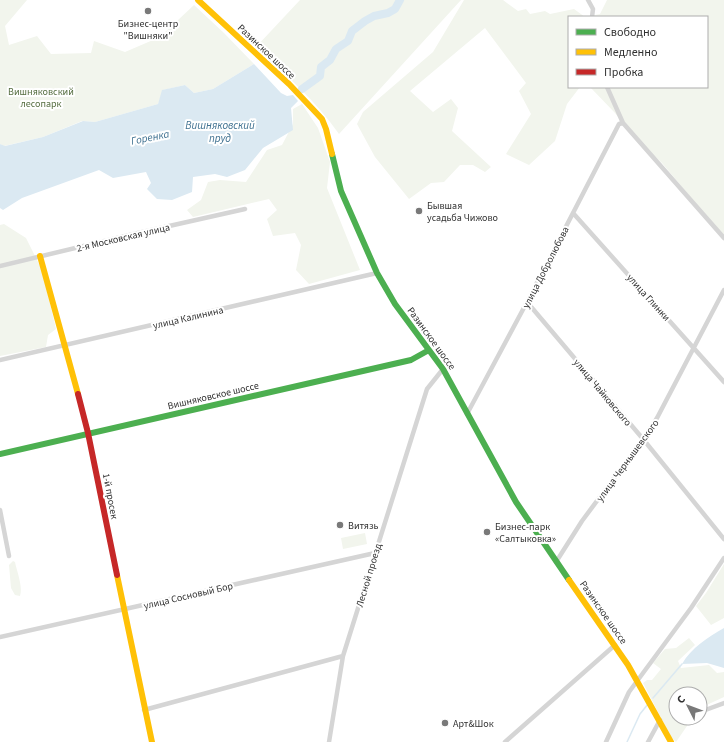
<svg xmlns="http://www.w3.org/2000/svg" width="724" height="742" viewBox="0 0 724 742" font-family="'Source Sans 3',sans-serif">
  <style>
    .green { fill: #f2f5ed }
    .water { fill: #dbe9f2 }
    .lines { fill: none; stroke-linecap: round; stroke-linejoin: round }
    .stream { stroke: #dbe9f2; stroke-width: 1.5 }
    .river { stroke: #dbe9f2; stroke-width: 8 }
    .street { stroke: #d5d5d5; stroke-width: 4.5 }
    .fast { stroke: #4caf50; stroke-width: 6 }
    .slow { stroke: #ffc107; stroke-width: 6 }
    .jam { stroke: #c62828; stroke-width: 6 }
    .poi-dot { fill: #797979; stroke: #fff; stroke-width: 1.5 }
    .labels { text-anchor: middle; stroke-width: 4; stroke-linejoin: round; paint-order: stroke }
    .poi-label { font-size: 10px; fill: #313131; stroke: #fff; text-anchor: start }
    .street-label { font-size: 10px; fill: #313131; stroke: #fff }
    .park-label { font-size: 10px; fill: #546c3f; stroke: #fff }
    .water-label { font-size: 11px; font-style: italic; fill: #407291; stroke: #fff }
  </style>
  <rect width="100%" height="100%" fill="#fff"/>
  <path class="green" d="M0,0h27l-22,26 4,19 28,-9 14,18 40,-1 3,-12 31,11 35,-15 34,-32 30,28 30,31 -41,25 -19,4 -9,-8 -22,5 -5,14 -63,18 -13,-1 -39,16 -39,9 -4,-2z
    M300,0h161l-122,134c-22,-32 -54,-60 -83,-87z
    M464,0h39l15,11 8,-2 4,5 15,-3 5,3 24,-5 11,8 15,-3 7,-14h117v237l-62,-74 -28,-26 -19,-24 -25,-26h117v-70h-138v70h11l-13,17 -12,37 -26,24 -23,-11 25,-40 -12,-23 7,-8 -41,-55 -75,63 23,21 18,-13 7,9 -6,23 39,36 -6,5 -12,-7h-13l-16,17 -13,1 -22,16 -34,-42 -18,-33 6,-12 70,-60z
    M302,104l16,24 12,34 -3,26 33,82 -51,14 -13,-14 5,-25 -6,-12 -22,3 -6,-17 10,-9 -8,-11 -76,18 -6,-7 14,-10 7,-18 12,-2 26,2 21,-32 15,-5 11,-21v-15z
    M4,224l22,14 16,32 14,59 -8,6 -2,12 -46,9v-131z
    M365,533l2,11 -24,5 -2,-11z
    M13,561l2,1c2,10 8,24 5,34l-5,-1 -4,-7 -2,-23z
    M724,564v54l-13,7 -15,-19 10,-13z
    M689,638l6,7 -17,16 3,7 28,-3 8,8 7,-1v25l-24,11v-14h-24v24h13l-2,8 -11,16 -5,-5 -28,-54 4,-3h5l9,-11 -8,-6 12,-14 11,-1z"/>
  <path class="water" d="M254,64l27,29 6,3 6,-1 5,6 -7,7 2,22 -30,18 -18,22 -18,7 -12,-3 -22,3 -1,15 -20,8 -15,-1 -10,-10 4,-6 -5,-11 -33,6 -14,-8 -77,28 -19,12 -3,-2v-64l5,2 38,-9 40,-16 12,1 63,-18 4,-14 23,-5 9,8 19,-4z
    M724,628v40l-17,-5 -25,1c9,-16 26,-27 42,-36z"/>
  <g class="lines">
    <path class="stream" d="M653,698l29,-34
      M627,742l13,-28 8,-10"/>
    <path class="river" d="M302,89l18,-13 1,-9 9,-7 6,-11 12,-8 4,-10 13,-10 9,-5 14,-3 7,-4 5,-9"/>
    <path class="street" d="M588,0l5,9 -1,8
      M607,87l16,36 101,115
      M573,213l151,169
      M0,266l138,-33 107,-24
      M527,302l116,137 81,100
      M0,360l377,-87
      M467,414l60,-112 92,-178 4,-1
      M0,510l9,46
      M556,562l26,-41 61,-82 14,-21 67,-128
      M0,637l375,-84
      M144,710l199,-54
      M700,712l24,-9
      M329,742l14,-86 84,-267 16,-20
      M505,742l110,-97
      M606,742l23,-50 62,-84 33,-50
      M648,742l12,-22"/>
    <path class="fast" d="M332,154l9,37 36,82 18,31 48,65 73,133 53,78
      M0,454l411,-94 18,-10"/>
    <path class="slow" d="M198,0l91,84 33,35 4,10 6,25
      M40,256l38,138
      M117,575l35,167
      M569,580l59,85 43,77"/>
    <path class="jam" d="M78,394l10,39 29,142"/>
  </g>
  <g class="poi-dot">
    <circle cx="148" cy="11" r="4"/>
    <circle cx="419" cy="211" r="4"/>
    <circle cx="340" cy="525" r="4"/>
    <circle cx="487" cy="532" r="4"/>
    <circle cx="445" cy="723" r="4"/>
  </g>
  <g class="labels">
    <g class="poi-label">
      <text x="148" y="27" text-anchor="middle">Бизнес-центр<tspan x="148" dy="12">"Вишняки"</tspan></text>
      <text x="427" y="209">Бывшая<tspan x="427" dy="12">усадьба Чижово</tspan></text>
      <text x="348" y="529">Витязь</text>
      <text x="495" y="530">Бизнес-парк<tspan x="495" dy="12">«Салтыковка»</tspan></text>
      <text x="453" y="727">Арт&amp;Шок</text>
    </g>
    <g class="street-label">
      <text transform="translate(267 51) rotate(43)" y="4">Разинское шоссе</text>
      <text transform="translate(123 237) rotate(-13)" y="4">2-я Московская улица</text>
      <text transform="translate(545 267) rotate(-63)" y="4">улица Добролюбова</text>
      <text transform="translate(649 297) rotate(48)" y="4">улица Глинки</text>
      <text transform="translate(188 317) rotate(-13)" y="4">улица Калинина</text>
      <text transform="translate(432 338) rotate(54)" y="4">Разинское шоссе</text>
      <text transform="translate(603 392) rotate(50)" y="4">улица Чайковского</text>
      <text transform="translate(213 395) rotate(-13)" y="4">Вишняковское шоссе</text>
      <text transform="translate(627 460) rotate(-54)" y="4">улица Чернышевского</text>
      <text transform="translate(111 496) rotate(79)" y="4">1-й просек</text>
      <text transform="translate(368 575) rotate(-73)" y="4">Лесной проезд</text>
      <text transform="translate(188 595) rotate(-13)" y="4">улица Сосновый Бор</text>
      <text transform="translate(604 612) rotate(55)" y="4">Разинское шоссе</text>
    </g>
    <g class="park-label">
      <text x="41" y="95">Вишняковский<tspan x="41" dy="12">лесопарк</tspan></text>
    </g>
    <g class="water-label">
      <text x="220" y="129">Вишняковский<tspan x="220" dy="13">пруд</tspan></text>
      <text transform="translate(150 137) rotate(-11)" y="4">Горенка</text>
    </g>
  </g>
  <rect x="568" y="16" width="140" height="72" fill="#ffffff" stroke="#adadad"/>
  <rect x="576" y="29" width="20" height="6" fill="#4caf50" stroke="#adadad"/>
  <text x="604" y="36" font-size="12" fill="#313131">Свободно</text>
  <rect x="576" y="49" width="20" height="6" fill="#ffc107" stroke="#adadad"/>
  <text x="604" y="56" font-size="12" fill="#313131">Медленно</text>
  <rect x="576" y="69" width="20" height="6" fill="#c62828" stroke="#adadad"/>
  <text x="604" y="76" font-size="12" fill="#313131">Пробка</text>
  <g transform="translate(688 706) rotate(312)"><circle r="19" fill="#ffffff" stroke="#adadad"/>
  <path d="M0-3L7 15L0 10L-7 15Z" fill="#797979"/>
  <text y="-6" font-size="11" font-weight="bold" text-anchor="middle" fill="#313131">С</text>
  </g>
</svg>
